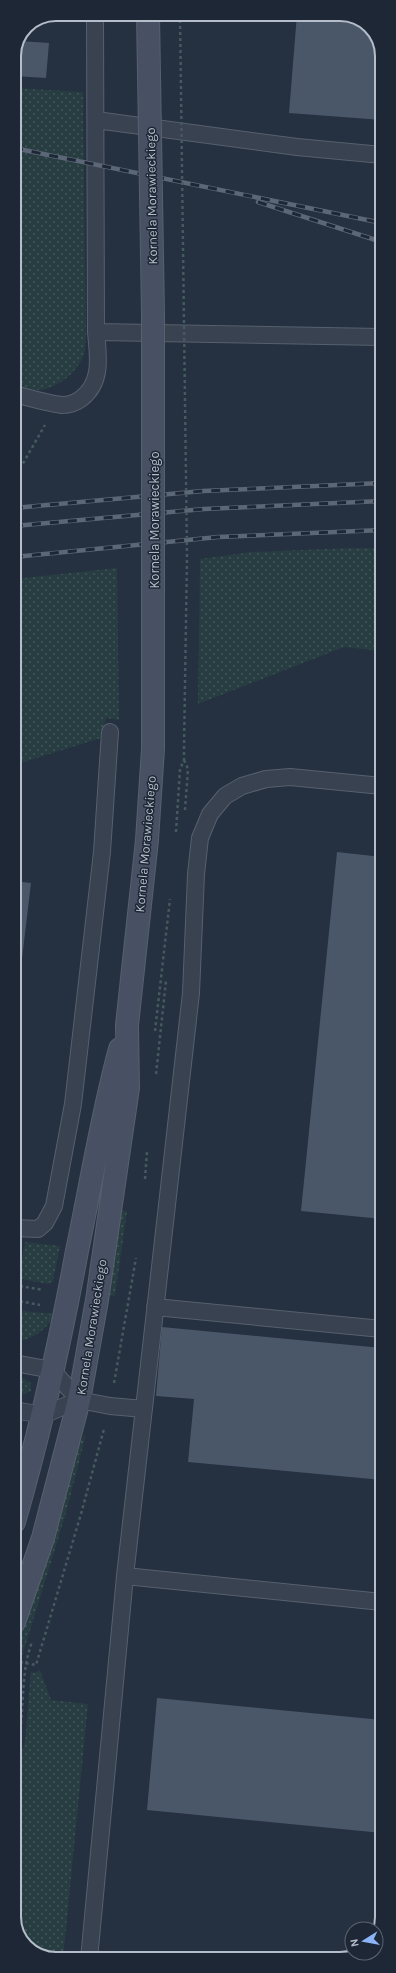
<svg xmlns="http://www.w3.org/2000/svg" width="396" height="1973" viewBox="0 0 396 1973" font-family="Karla,sans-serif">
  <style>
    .grass { fill: url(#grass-dots) }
    .building { fill: #4a5769 }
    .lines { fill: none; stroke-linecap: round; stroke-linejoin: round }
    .lane-casing { stroke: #57606d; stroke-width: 18 }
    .secondary-casing { stroke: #57606d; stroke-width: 24 }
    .path { stroke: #455a5e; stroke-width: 2.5; stroke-dasharray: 3 3; stroke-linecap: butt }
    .lane { stroke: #394250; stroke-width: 16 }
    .secondary { stroke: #475163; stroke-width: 22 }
    .rail-casing { stroke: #5b6677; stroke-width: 4.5 }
    .rail { stroke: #1e2735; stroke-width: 3; stroke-dasharray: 9; stroke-linecap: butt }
    .secondary-bridge-casing { stroke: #57606d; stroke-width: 24; stroke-linecap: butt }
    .path-bridge { stroke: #455a5e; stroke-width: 2.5; stroke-dasharray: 3 3; stroke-linecap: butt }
    .secondary-bridge { stroke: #475163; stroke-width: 22 }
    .labels { text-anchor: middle; stroke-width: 3; stroke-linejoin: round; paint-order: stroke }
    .street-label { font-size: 13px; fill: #b5bdca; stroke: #1e2735 }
    .rim { fill: none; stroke: #b5bdca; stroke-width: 2 }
  </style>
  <defs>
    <pattern id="grass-dots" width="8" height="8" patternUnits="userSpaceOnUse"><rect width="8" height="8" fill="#273d41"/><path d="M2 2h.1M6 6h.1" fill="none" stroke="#44575b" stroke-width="1.8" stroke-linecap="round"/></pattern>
  </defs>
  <rect width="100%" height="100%" fill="#253040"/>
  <path class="grass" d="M14,88l69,4 3,246c-1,5 0,11 -2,16 -6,18 -27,35 -45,36 -9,0 -17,-2 -25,-4z
    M350,548h32v103l-38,-4 -146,57 2,-145 52,-7z
    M117,568l2,152 -13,-2 -5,20 -87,27v-186z
    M119,1210l8,1 -12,85 -9,-1z
    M25,1242l35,4 -7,35 -5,3 -26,-5 -3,-3z
    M23,1311l32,3c-9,16 -22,26 -41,28v-25z
    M14,1373l17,10v8l-9,4 -8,-1z
    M86,1434l-20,79 -44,143h-8v-9l21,-60 41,-140z
    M21,1668l-6,66 -1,-42 2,-19z
    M40,1670l11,30 37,4 -25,255h-12l-24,-12 -13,-25v-145l11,-36 6,-69 4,1z"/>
  <path class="building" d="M297,14h48l24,12 13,25v69l-93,-7z
    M20,41l29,2 -3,35 -32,-2v-20z
    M337,852l45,5v362l-81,-8z
    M14,881l17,2 -16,135h-1z
    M162,1327l220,21v132l-194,-18 6,-63 -38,-3z
    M157,1698l225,22v113l-235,-23z"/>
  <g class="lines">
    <g class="lane-casing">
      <path id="lane" d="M96,120l201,27 85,8
        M96,332l286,5
        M14,394c16,4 32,9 48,11 7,0 15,-3 20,-7 21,-17 16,-42 14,-66l-1,-318
        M14,1228l24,1 7,-6 9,-17 19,-102 29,-252 8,-120
        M155,1307l227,22
        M14,1363l38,7 27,30
        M14,1410l29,5 36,-15 31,6 34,3
        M125,1576l66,-583 5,-119 4,-36 10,-24 15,-18 17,-10 24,-7 24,-2 92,9
        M89,1959l36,-383 257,26"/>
    </g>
    <g class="secondary-casing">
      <path id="secondary" d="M14,1522c26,-89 46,-180 63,-271 14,-67 25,-136 43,-202
        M14,1622l29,-84 36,-138 18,-100 31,-212 -1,-63 20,-185 6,-91"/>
    </g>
    <path class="path" d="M14,479l31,-54
      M184,760l4,9 -3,41
      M176,832l4,-63 4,-9v-11
      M155,1031l15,-132
      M156,1074l10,-93
      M145,1179l2,-27
      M14,1260l2,-10
      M14,1285l29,5
      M14,1300l26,5
      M114,1383l22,-125
      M14,1661l22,4 45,-151 23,-85
      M14,1759c13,-38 4,-80 18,-117"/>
    <use href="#lane" class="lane"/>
    <use href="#secondary" class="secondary"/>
    <g class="rail-casing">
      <path id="rail" d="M14,148l368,75
        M258,202l124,40
        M14,508l189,-17 179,-8
        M14,526l190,-17 178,-8
        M14,557l204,-20 164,-7"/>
    </g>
    <use href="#rail" class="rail"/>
    <g class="secondary-bridge-casing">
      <path id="secondary-bridge" d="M148,14l5,301v434"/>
    </g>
    <path class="path-bridge" d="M180,14l7,542 -3,193"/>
    <use href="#secondary-bridge" class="secondary-bridge"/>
  </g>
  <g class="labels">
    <g class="street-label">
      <text transform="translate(151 196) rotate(-91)" y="5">Kornela Morawieckiego</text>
      <text transform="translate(154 520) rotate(-90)" y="5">Kornela Morawieckiego</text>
      <text transform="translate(145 844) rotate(-85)" y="5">Kornela Morawieckiego</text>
      <text transform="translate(91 1327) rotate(-81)" y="5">Kornela Morawieckiego</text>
    </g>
  </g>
  <path d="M0 0H396V1973H0ZM56 21H340A35 35 0 0 1 375 56V1917A35 35 0 0 1 340 1952H56A35 35 0 0 1 21 1917V56A35 35 0 0 1 56 21Z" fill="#1e2735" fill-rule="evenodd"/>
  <path class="rim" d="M56 21H340A35 35 0 0 1 375 56V1917A35 35 0 0 1 340 1952H56A35 35 0 0 1 21 1917V56A35 35 0 0 1 56 21Z"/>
  <g transform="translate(364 1941) rotate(259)"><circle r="19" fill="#1e2735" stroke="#5a6371"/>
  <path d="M0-3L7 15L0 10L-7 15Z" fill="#8bb4f9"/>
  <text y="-6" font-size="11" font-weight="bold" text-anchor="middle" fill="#b5bdca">N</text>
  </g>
</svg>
